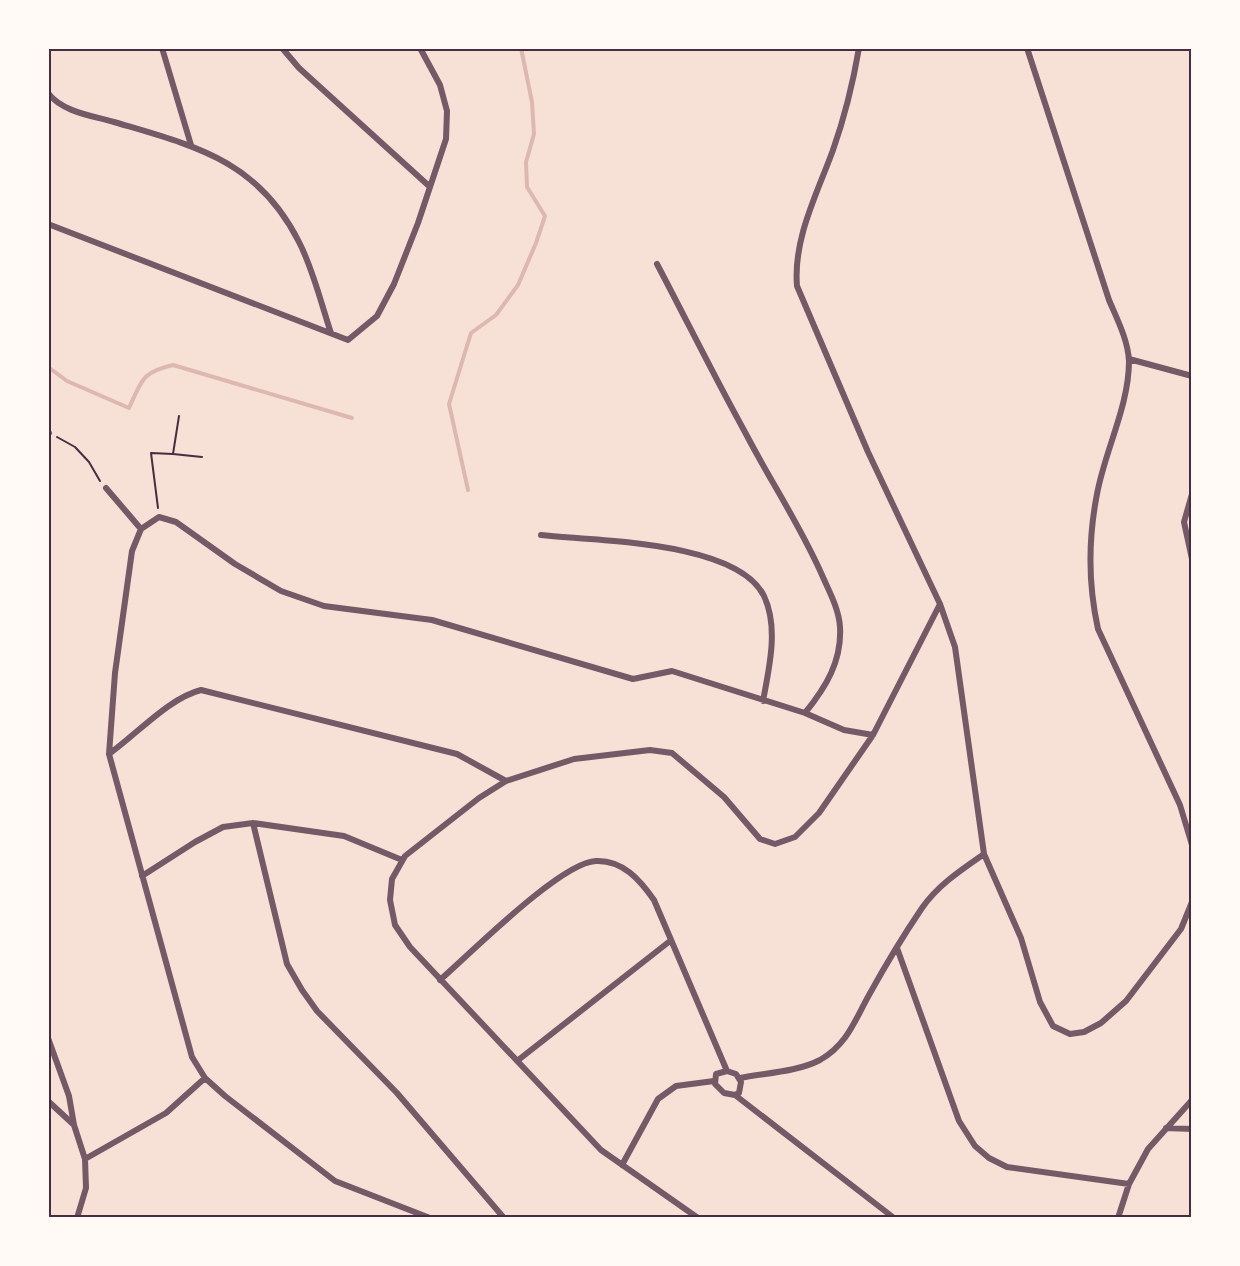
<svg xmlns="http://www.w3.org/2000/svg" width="1240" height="1266" viewBox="0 0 1240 1266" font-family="'Public Sans',sans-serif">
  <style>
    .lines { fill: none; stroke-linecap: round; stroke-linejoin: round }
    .stream { stroke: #dcb8b0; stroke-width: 4 }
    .path { stroke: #4a2c40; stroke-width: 2 }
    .minor { stroke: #755966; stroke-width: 6 }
    .neatline { fill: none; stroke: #4a2c40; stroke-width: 2 }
  </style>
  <rect width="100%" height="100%" fill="#f7e1d7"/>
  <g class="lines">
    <path class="stream" d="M48,367l19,14 62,27c13,-28 13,-36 44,-43l179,53
      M468,490l-19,-86 22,-71 25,-18 22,-30 18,-42 9,-27 -18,-29 -1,-25 8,-28 -2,-32 -11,-54"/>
    <path class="path" d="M57,437l18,10 14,15 11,19
      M173,454l29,3
      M158,508l-7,-55 22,1 6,-38"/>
    <path class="minor" d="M162,48l29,97
      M282,48l17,20 130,118
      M859,48c-6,35 -14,68 -26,102 -16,44 -40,89 -36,136l71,166 72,152 15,43 29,207 37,84 19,64 13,24 17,8 14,-2 17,-9 25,-22 55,-72 11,-27
      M1027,48l82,252c8,19 19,40 20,61 0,45 -24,89 -32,133 -9,46 -9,90 1,135l82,176 12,40
      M48,93c14,19 45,23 66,29 81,24 144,38 185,120 14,27 22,61 32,91
      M48,224l300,116 29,-24 17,-32 24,-61 28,-84 1,-28 -7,-26 -20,-37
      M657,264c30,57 58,114 89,170 25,48 54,91 76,141 7,16 17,34 18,52 2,34 -14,60 -35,86
      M1129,359l63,17
      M48,432l1,1
      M106,488l35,41
      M1192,494l-8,28 8,37
      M541,535c55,6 196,6 223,61 15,32 5,72 -1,105
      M109,754c28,-20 60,-56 92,-64l256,64 49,27
      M253,823l34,141 15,26 15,21 80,82 107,125
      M142,876l53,-34 28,-15 30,-4 91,13 58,24
      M897,948l62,173 16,25 14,12 18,9 122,17
      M440,980c30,-26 121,-118 156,-119 27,-1 44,19 58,39l73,171
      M48,1038l21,58 5,29
      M517,1061l153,-120
      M727,1071l9,3 5,8 -2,11 -4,2 -11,-2 -9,-9 1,-10z
      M740,1078c25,-5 57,-6 80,-18 27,-15 35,-40 49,-65 16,-29 34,-59 53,-87 16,-23 39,-38 62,-54
      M735,1095l159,123
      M48,1101l26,24 11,34 1,29 -9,30
      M1166,1128l26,1
      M85,1159l81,-46 39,-35
      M622,1165l36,-66 18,-13 38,-5
      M430,1218l-95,-37 -110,-85 -20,-18 -13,-21 -83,-303 6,-81 17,-122 9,-22 18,-12 17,5 59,42 46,27 43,15 108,14 201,59 39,-8 133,42 39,17 29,5
      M698,1218l-97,-68 -191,-203 -15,-22 -5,-25 2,-21 13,-23 74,-58 27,-17 68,-22 76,-9 22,3 52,44 36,42 15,5 20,-7 24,-24 54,-78 67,-131
      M1118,1218l11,-34 19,-35 44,-49"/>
  </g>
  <rect width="1240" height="1266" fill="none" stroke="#fffaf5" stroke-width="99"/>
  <rect x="50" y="50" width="1140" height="1166" class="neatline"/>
</svg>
